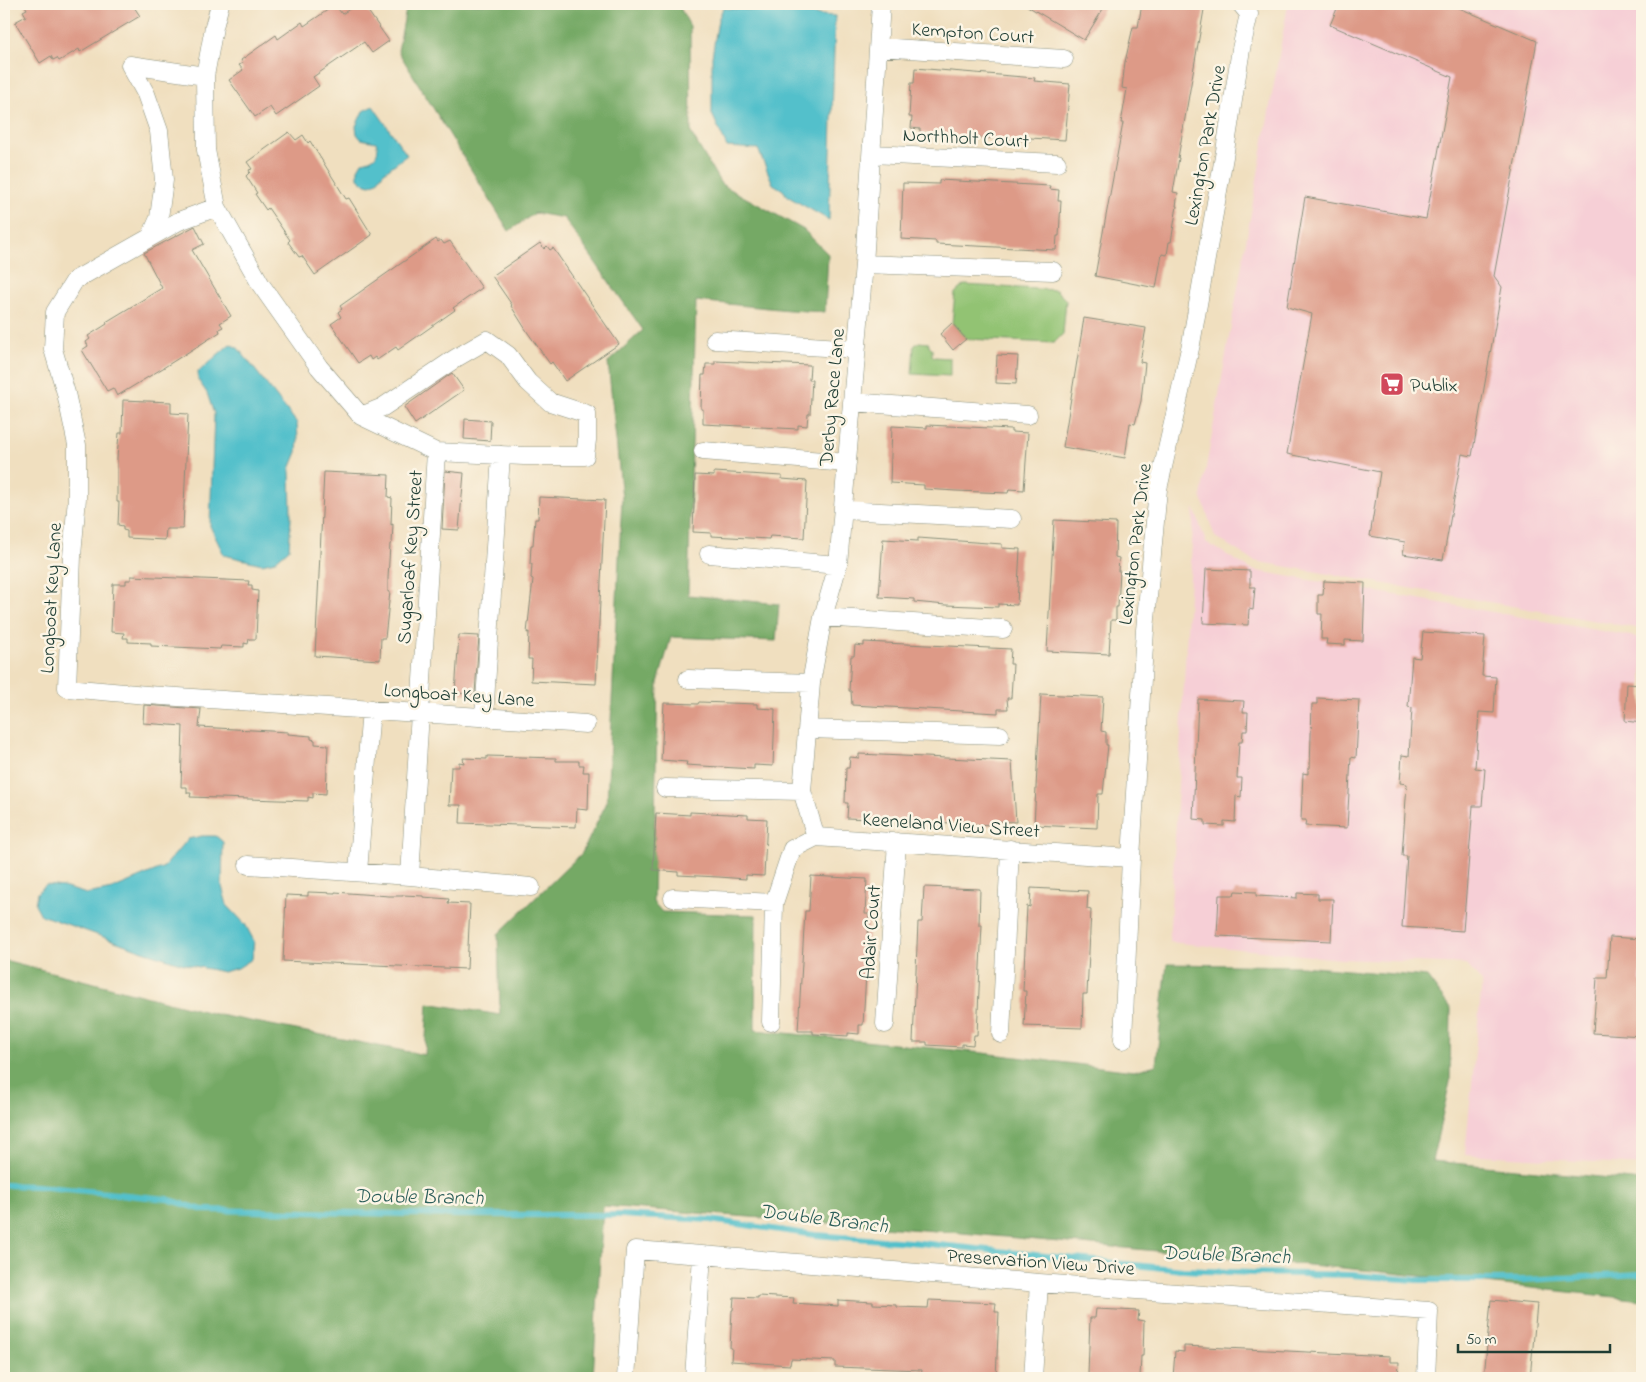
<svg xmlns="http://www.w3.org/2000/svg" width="1646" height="1382" viewBox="0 0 1646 1382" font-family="'Indie Flower',sans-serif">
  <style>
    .built { fill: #f6cfd6 }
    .green { fill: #92c373; stroke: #588054 }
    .forest { fill: #75a965; stroke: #4a734c }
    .water { fill: #53c0cb; stroke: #397e80 }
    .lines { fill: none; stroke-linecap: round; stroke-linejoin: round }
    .stream { stroke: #53c0cb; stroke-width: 6 }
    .building { fill: #dd9a87 }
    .street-casing { stroke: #888e7a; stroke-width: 19 }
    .street { stroke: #fff; stroke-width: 18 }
    .labels { text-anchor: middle; stroke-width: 5; stroke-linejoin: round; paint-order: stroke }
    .street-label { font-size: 20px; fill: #1f3d34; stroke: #fcf5e5 }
    .poi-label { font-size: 20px; fill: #1f3d34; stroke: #fcf5e5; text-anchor: start }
    .water-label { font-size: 21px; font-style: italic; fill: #2c5e5a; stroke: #fcf5e5 }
  </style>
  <rect width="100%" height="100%" fill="#fcf5e5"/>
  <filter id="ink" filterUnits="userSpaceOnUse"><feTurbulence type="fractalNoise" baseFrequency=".02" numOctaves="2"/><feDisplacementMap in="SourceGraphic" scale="10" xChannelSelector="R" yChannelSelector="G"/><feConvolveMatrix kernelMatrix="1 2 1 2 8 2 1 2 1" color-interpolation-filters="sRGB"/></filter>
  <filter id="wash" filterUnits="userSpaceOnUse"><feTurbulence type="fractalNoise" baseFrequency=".0096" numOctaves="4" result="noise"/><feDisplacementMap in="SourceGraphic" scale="20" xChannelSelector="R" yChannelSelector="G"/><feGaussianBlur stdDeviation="1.12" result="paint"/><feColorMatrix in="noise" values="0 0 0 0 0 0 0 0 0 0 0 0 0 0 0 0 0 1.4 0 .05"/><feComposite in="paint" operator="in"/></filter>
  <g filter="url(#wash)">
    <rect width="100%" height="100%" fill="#f0dfbf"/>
    <path class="built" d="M1288,4h354v625l-388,-68 -39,-24 -14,-41z
      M1194,508l12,34 46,28 390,68v527l-177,-11 17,-172 -16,-18 -125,-5 -172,-17z"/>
    <path class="green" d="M964,285l92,5 10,10 -3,34 -9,9 -88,-4 -14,-16 3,-30z
      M919,342l10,1v3l3,2v7l2,2 16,1v18l-38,-2 2,-28z"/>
    <path class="forest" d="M407,4h271l12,22 1,107 30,51 83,46 24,24 -3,58 -36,-2 -93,-9 -8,294 91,9 -3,37 -105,-4 -13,46 -5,219 9,10 94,3 -1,115 228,23 151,18 22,-6 11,-101 135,2 125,11 24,32 -1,73 -18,79 210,20v119l-268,-29 -412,-38 -359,-27 -10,172h-589v-418l215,55 206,40 3,-52 72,12 -2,-81 84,-81 25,-51 15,-304 -14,-136 35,-32 -79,-112 -29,-5 -26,18 -111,-180z"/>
    <path class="water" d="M723,8l112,8 -6,204 -42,-24 -4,-6 -10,-6 -15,-35 -31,-2 -15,-33v-57l6,-37z
      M373,106l34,49 -24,18 -6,9 -7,3 -6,-2 -6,-5v-9l4,-7c12,-2 19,-8 14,-20l-15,-3 -4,-5 -1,-8 7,-15z
      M230,344l8,4 59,75 1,17 -1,12 -7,17 1,49 -2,31 -14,12 -13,3 -38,-9 -14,-29 4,-112 -7,-21 -9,-13v-8z
      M202,836h14l7,6 -1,44 5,19 18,19 9,17 -2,18 -14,9 -15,4 -43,-9 -37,-12 -102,-36 -6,-11 2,-11 9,-8 17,2 24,7 25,-5 52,-22 24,-28z"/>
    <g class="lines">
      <path class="stream" d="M4,1185l33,1 130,13 36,11 254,5h164l89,5 105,15 95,7 273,28 69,3 100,2 64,5h108l118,-6"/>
    </g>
    <g id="blocks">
      <path class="building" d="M24,4h108l8,12 -60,36 -1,-3 -20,12 -2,-3 -4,2 -2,-4 -11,7 -25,-41 11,-6 -3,-5 4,-2z
        M357,4h6l26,37 -17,12 -8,-11 -51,35 6,9 -43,30 -6,-9 -15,10 -26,-37 14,-10 -4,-5 4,-2 -2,-3 35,-25 2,4 24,-17 2,4 31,-21 7,9z
        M1024,4h82l-22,36z
        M1142,4h63l-27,154h1l-6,34 5,1 -2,13h1l-6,36h-2l-2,13 -5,-1 -6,34 -61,-12 28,-153h-2l6,-34 -5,-1 3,-26 8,-35h5z
        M1339,4h111l87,37 -43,235 8,11 -30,169 -10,-2 -19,106 -40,-6 2,-12 -35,-6 10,-64 -93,-18 25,-140 -25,-7 18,-110 121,22 26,-142 -122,-52z
        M915,68l120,10 -1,3 36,3 -5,56 -35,-2v3l-110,-8v-4l-9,-1 1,-11h-3l2,-34h3z
        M289,132l7,8 7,-5 5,8 2,-2 36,58 3,-1 23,37 -57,40 -13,-19 -3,1 -11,-15 2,-2 -22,-32 -2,2 -11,-16 2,-1 -11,-17 4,-4 -1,-2 3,-1 -5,-7z
        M939,180l111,6 -1,3 10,1 -1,11h3l-2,35h-2l-1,14 -120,-6v-3l-35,-2 2,-56 36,1z
        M195,226l9,18 -12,6 39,66 -11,7 3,4 -4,2 1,3 -57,36 -46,28 -4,-8 -6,3 -25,-41 6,-4 -2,-4 4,-3 -2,-3 19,-12 -1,-2 56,-34 -18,-35z
        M436,239l2,3 3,-2 3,4 6,-3 32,47 -29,20 2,2 -57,40 -2,-3 -19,13 -2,-3 -4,3 -2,-4 -11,7 -27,-39 10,-7 -3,-5 4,-3 -2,-3z
        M540,243l4,6 3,-3 3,4 3,-2 66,96 -54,37 -13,-19 -2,2 -22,-31 -17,-27 1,-1 -20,-29z
        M1084,318l62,10 -6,34 5,1 -4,38 -6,23 -5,-1 -5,35 -62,-11z
        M952,323l14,16 -13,11 -13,-16z
        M997,355l21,1 -2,28 -20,-1z
        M715,361l95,4 -1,15h3l-2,34h-2l-1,12 -9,-1v4l-95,-5v-15h-2l1,-34h3l1,-11h9z
        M452,373l12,17 -49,34 -11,-17z
        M123,400l48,2v11l17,1 -5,115h-17l-1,11 -38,-2v-7l-4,-1v-4l-5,-1 1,-23h-2v-44l2,-25h3z
        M465,419l26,2 -1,20 -26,-2z
        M927,425l84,4v3l17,1 -4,57 -15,-1 -1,4 -52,-2 -32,-2v-4l-34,-2 2,-57 35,2z
        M445,471l19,2 -5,57 -17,-1z
        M324,472l65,3 -1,22 4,1 -1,27 2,-1 -1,19 -2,1 -2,34v14h2l-5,46h-4l-1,22 -65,-4z
        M714,472l68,4v3l25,2 -3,57 -34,-2 -1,3 -58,-3v-3l-18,-1 2,-57 19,1z
        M539,497l66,3 -9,184 -65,-3 1,-22h-4l1,-27 -2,1 6,-54 -2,-1 1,-14h-2l1,-19h2l2,-26h3z
        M1054,520l62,3 -1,34 4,1 -1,13h2l-2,36h-2v13h-5l-2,34 -62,-3z
        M918,538l84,6v4l18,1 -3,56 -19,-1v3l-52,-2 -32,-3v-3l-35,-2 4,-58 35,2z
        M1206,569l44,2v16h5l-2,23 -4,-1 -1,16 -45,-2z
        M131,576l118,5 -1,4h4v5l6,1 -2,48h-7l-1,5 -4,-1v4l-23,-1 -1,3 -69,-3v-3l-23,-1v-4h-5l1,-5 -13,-1 2,-48h13v-4h5z
        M1324,581l41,2 -2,58 -18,-1v5l-19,-1 1,-5h-6l1,-25h-4v-19h5z
        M1423,632l62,4 -3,40 14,1 -2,36 -15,-1 -4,56 10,1 -3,37h-9l-10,125 -61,-4 5,-71h-5l5,-72 -7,-1 2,-28 7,1 3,-48 -4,-1 4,-50 8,1z
        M459,635l20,1 -4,58 -20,-1z
        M864,642l147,7 -1,15h3l-2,34h-4l1,11h-10v4l-146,-8 -1,-14h-2l2,-35h3l1,-11 9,1z
        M1627,684l15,1v38l-17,-2z
        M1041,694l62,3 -2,34 5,1v13h2l-5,49h-5l-1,34 -63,-3z
        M1317,698l42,2 -3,58 -5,-1 -4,71 -42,-2 1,-6h-5l2,-47 5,1v-6h2l2,-64h5z
        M1198,699l46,2 -1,11h5l-1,19h-4l-1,11h-3l-2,36h5l-1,19 -5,-1 -1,26 -11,-1v5l-19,-1v-5l-12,-1z
        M699,702l58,2v4l18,1 -2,57 -19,-1v4l-52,-3 -16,-1 1,-3 -26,-2 3,-57 34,1z
        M144,705l57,4 -2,18 89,5v2l23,2v3l4,1v4l13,1 -2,49 -13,-1v5l-5,-1v4l-118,-4 1,-4h-4v-6h-6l2,-61 -40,-3z
        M859,754l153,7 4,61 -22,-1 -1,4 -146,-7 1,-15h-3l1,-35h3l1,-11 9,1z
        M487,756l69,2v3h23v4h5l-1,7h6l-1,38 -11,-1 -1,18 -116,-4 1,-18h-12l2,-38h8v-5l5,1 -1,-5 24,1z
        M690,812l58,3v3l19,1 -3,57 -18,-1v4l-27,-2 -41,-2v-3l-25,-2 3,-57 34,2z
        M811,876l56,3 -2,35h4l-2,42 -4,69h-4v9l-11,-1v3l-35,-2v-3h-15l7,-120h4z
        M924,887l56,2 -1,36h3l-2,42 -3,68h-3l-1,10 -11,-1v3l-35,-2v-3h-14l5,-120h4z
        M1031,888l57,3 -1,18 4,1 -4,84h-4l-1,34 -58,-2 2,-35h-3l4,-85 3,1z
        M1235,891l21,1v4l41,2v-5l21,1v5h15l-2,42 -114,-5 2,-41h15z
        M308,892l27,1v-1l54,4h14v-1l20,1v1l26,2 -1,4 22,1 -3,65 -184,-8 3,-66 22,1z
        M1610,937l32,2 -2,43h2v54l-49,-3 4,-55h10z
        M758,1296l36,2 -1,5 45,3v-6l35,2v2l24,1v2l31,1 1,-8 67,3 -1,9h4l-3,66h-75l1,-8 -87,-3v-6l-44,-2 -1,6 -59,-4 1,-13h-2l2,-38h1l1,-13 24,1z
        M1491,1300l46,4 -7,74h-46z
        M1096,1309l43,2 -1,9 6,1 -1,35h-2l-1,21 -48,1v-3h-4l2,-57h5z
        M1184,1346l206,10v6h9l-1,16h-225l2,-27 9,1z"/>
    </g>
  </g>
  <g filter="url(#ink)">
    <use href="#blocks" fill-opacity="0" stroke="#888e7a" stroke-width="1"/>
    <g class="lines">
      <g class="street-casing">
        <path id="street" d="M220,4l-6,23 -9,49 1,74 11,57 44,78 58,82 42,49 75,36 -26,424 121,11
          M881,4l-17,260 -26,301 -15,52 -12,66 -9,108 14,46 315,21
          M879,47l185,12
          M872,154l185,9
          M217,207l-38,14 -104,59 -20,32 -2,37 13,44 11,52v53l-5,58 -5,132 80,7 439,29
          M151,236l8,-18 5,-38 -5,-49 -13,-37 -16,-29 75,11
          M864,264l189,7
          M715,340l141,9
          M852,402l176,13
          M361,416l22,-9 73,-49 31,-18 21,15 20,27 22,20 37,12v26l-2,16h-61l-88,-4
          M703,451l144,12
          M843,510l169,9
          M709,554l129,11
          M823,617l180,12
          M688,679l123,4
          M484,717l17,-262
          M808,729l192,6
          M665,788l137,3
          M248,865l162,11
          M358,872l13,-163
          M673,898l101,5
          M771,1022l3,-119 18,-54 24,-12
          M885,1024l12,-182
          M1001,1034l9,-185
          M1123,1040l8,-182 14,-228 13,-141 33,-145 34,-193 16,-102 8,-35 -8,-10
          M626,1378l9,-128 67,5 337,28 390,28 -3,67
          M694,1378l8,-123
          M1033,1378l6,-95"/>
      </g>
      <use href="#street" class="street"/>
    </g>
  </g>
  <defs>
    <g id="supermarket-square" transform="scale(1.25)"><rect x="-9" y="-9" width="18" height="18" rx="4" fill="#d1495b" stroke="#fcf5e5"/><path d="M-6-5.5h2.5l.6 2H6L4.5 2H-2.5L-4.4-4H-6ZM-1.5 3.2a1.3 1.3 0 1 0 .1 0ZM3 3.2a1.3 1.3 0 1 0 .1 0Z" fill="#fff"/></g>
  </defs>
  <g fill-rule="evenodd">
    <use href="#supermarket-square" x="1392" y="384"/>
  </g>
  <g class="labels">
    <g class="street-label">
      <text transform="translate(973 32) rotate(4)" y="7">Kempton Court</text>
      <text transform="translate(966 137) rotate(3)" y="7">Northholt Court</text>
      <text transform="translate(1204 145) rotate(-80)" y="7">Lexington Park Drive</text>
      <text transform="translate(831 397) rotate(-85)" y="7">Derby Race Lane</text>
      <text transform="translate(1134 544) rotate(-83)" y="7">Lexington Park Drive</text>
      <text transform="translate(409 557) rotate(-86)" y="7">Sugarloaf Key Street</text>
      <text transform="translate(50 598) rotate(-87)" y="7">Longboat Key Lane</text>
      <text transform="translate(459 694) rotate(4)" y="7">Longboat Key Lane</text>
      <text transform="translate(951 824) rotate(4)" y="7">Keeneland View Street</text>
      <text transform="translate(870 932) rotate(-86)" y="7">Adair Court</text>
      <text transform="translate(1041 1261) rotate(4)" y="7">Preservation View Drive</text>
    </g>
    <g class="poi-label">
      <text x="1410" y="391">Publix</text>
    </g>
    <g class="water-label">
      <text transform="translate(419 1196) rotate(1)" y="7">Double Branch</text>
      <text transform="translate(824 1218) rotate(7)" y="7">Double Branch</text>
      <text transform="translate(1226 1254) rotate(2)" y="7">Double Branch</text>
    </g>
  </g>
  <rect width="1646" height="1382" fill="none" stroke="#fcf5e5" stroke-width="20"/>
  <path d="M1458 1344v8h152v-8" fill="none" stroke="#1f3d34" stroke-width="2.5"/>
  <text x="1466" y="1344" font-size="15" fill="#1f3d34" stroke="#fcf5e5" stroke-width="4" paint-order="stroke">50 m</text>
</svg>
